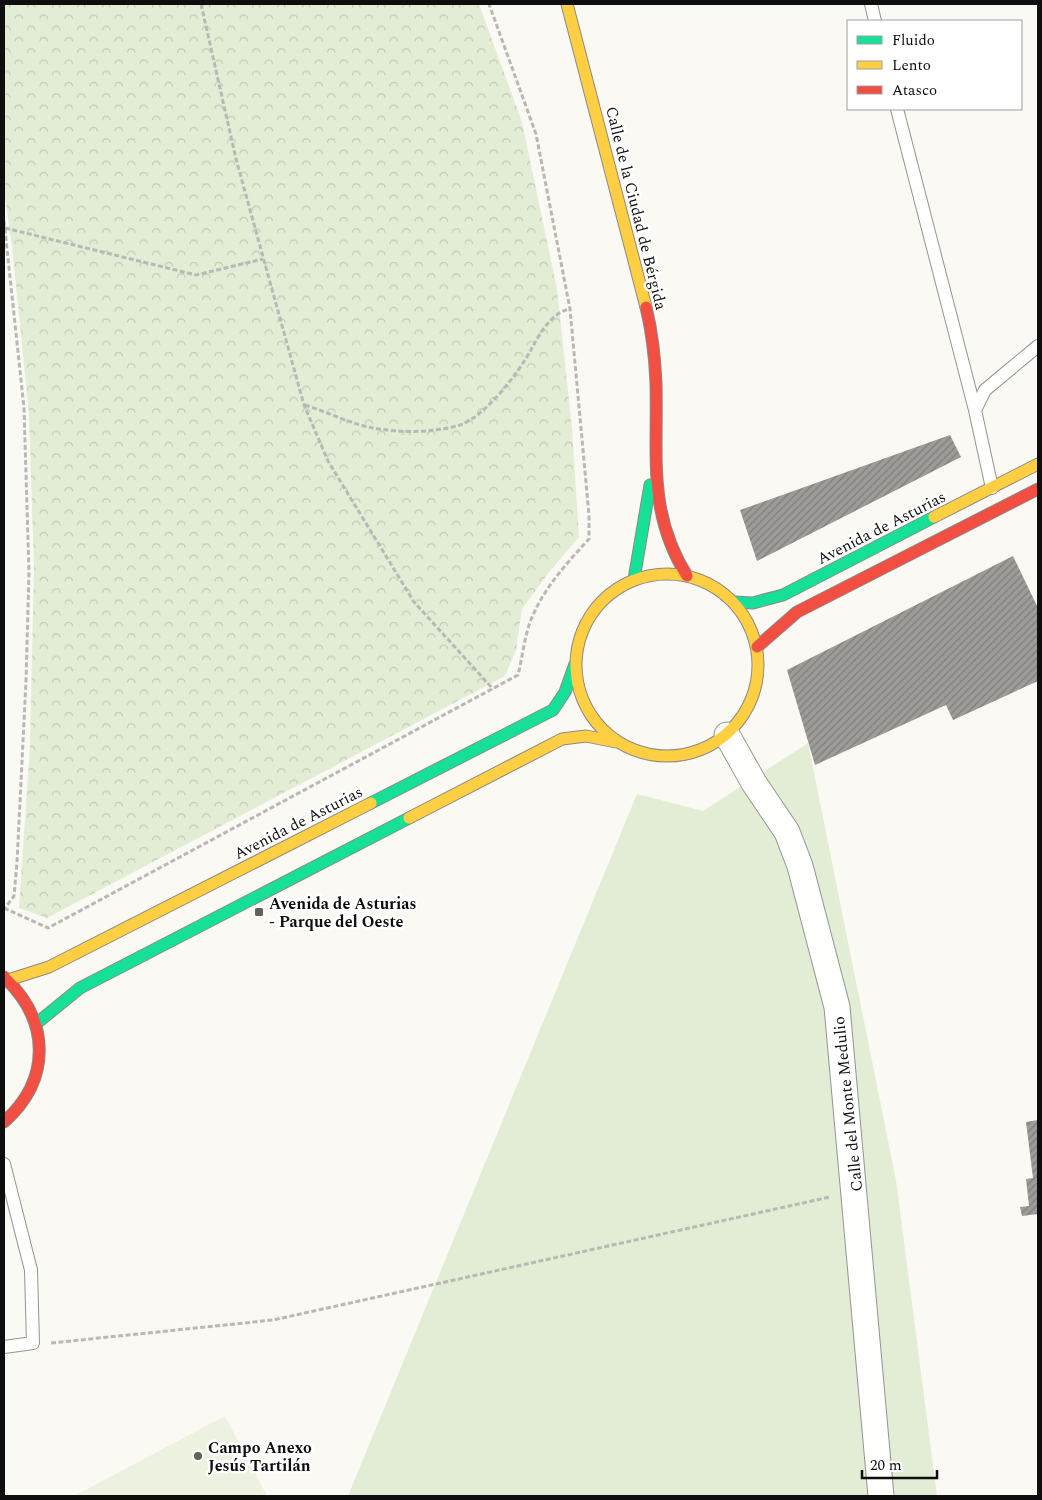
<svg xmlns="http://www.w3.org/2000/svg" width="1042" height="1500" viewBox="0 0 1042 1500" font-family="Spectral,serif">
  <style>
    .grass { fill: #e3edd5 }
    .park { fill: url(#park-crowns) }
    .pitch { fill: #ecf2df }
    .building { fill: url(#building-hatch) }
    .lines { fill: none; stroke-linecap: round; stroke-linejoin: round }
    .lane-casing { stroke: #949491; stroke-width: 14 }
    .street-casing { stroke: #949491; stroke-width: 27 }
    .fast-casing { stroke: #8b8a88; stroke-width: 13 }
    .slow-casing { stroke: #8b8a88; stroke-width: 13 }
    .jam-casing { stroke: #8b8a88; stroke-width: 13 }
    .path { stroke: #b8b8b7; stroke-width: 3; stroke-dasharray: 5 2.5; stroke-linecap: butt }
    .lane { stroke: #fefefd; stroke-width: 12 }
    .street { stroke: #fefefd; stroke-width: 25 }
    .fast { stroke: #16e098; stroke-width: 11 }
    .slow { stroke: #ffcf43; stroke-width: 11 }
    .jam { stroke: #f24e42; stroke-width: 11 }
    .poi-dot { fill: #61605e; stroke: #fff; stroke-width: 2 }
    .labels { text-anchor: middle; stroke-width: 5; stroke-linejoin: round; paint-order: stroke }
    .street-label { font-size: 16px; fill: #0e0e0e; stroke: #fff }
    .poi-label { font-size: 16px; font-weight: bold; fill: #0e0e0e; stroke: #fff; text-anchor: start }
  </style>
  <defs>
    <pattern id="park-crowns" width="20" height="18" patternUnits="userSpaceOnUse" patternTransform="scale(1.25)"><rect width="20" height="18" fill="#e3edd5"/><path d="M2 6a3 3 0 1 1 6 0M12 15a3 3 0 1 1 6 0" fill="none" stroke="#c2cab6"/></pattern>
    <pattern id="building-hatch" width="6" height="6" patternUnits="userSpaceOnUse" patternTransform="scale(1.25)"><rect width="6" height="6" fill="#9e9c98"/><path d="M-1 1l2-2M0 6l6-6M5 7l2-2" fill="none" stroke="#7f7e7a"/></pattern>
  </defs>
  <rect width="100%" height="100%" fill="#faf9f3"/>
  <path class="grass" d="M808,743l88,437 41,316h-589l289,-702 66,17z"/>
  <path class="park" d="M4,4h475l43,118 35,167 15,139 7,109 -29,34 -28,38 -6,41 -11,26 -458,242 -28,-10 11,-162 4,-177 -5,-155 -17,-168 -8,-55z"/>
  <path class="pitch" d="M225,1416l42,80h-193z"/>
  <path class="building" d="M950,435l11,22 -204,104 -17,-51z
    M1013,556l25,52v73l-85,39 -7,-15 -131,60 -28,-95z
    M1038,1120v94l-16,2 -2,-9 9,-1 -3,-27 7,-1 -7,-56z"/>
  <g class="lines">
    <g class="lane-casing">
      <path id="lane" d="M871,4l4,17
        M897,109l78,301
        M992,488l-17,-78 10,-20 53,-44
        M4,1164l27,106 2,73 -29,4"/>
    </g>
    <g class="street-casing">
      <path id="street" d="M727,735l27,48 33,49 13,34 37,141 44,489"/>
    </g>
    <g class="fast-casing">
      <path id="fast" d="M634,579l16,-94
        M734,602l19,1 30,-8 151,-78
        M371,803l182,-93 12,-18 10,-28
        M37,1023l43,-35 329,-170"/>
    </g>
    <g class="slow-casing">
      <path id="slow" d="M567,4l79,303
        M934,517l104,-53
        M576 665a91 91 0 1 1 182 0a91 91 0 1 1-182 0Z
        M409,818l153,-79 24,-3 30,6
        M8,980l41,-13 322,-164"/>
    </g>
    <g class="jam-casing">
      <path id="jam" d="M646,307c6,25 9,51 10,76 2,72 -9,129 31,193
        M757,647l40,-35 241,-123
        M4,977c46,43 48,102 0,145"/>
    </g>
    <path class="path" d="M201,4l35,155 68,246 24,56 86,141 79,87
      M4,221l20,187 5,164 -3,109 -9,181 -3,34 -9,12
      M5,228l191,47 67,-16
      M305,405c22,7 46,19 68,23 28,5 60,5 87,-3 25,-8 60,-54 72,-77 8,-15 20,-36 38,-39
      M4,908l44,20 470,-253c4,-16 6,-34 11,-50 12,-34 37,-61 60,-86v-24l-19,-206 -34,-175 -47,-130
      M51,1343l222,-23 557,-123"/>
    <use href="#lane" class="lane"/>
    <use href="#street" class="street"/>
    <use href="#fast" class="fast"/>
    <use href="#slow" class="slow"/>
    <use href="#jam" class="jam"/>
  </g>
  <g class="poi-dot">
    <rect x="254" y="907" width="10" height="10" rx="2.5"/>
    <circle cx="198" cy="1456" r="5"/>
  </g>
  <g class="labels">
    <g class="street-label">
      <text transform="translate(637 208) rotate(76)" y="6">Calle de la Ciudad de Bérgida</text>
      <text transform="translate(881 527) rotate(-27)" y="6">Avenida de Asturias</text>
      <text transform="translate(298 822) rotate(-27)" y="6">Avenida de Asturias</text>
      <text transform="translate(847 1104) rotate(-96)" y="6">Calle del Monte Medulio</text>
    </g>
    <g class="poi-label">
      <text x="269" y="909">Avenida de Asturias<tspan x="269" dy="18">- Parque del Oeste</tspan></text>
      <text x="208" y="1453">Campo Anexo<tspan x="208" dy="18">Jesús Tartilán</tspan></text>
    </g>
  </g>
  <rect width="1042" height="1500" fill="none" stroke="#0e0e0e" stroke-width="10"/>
  <rect x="847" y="20" width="175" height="90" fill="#ffffff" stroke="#9f9f9f"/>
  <rect x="857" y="36" width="25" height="8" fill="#16e098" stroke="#9f9f9f"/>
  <text x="892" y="45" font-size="15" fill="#0e0e0e">Fluido</text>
  <rect x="857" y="61" width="25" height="8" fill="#ffcf43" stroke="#9f9f9f"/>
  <text x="892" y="70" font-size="15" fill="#0e0e0e">Lento</text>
  <rect x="857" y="86" width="25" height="8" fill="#f24e42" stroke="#9f9f9f"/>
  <text x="892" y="95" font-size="15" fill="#0e0e0e">Atasco</text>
  <path d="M862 1470v8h75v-8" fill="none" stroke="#0e0e0e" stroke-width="2.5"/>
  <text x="870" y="1470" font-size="15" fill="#0e0e0e" stroke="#ffffff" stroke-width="4" paint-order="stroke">20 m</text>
</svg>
